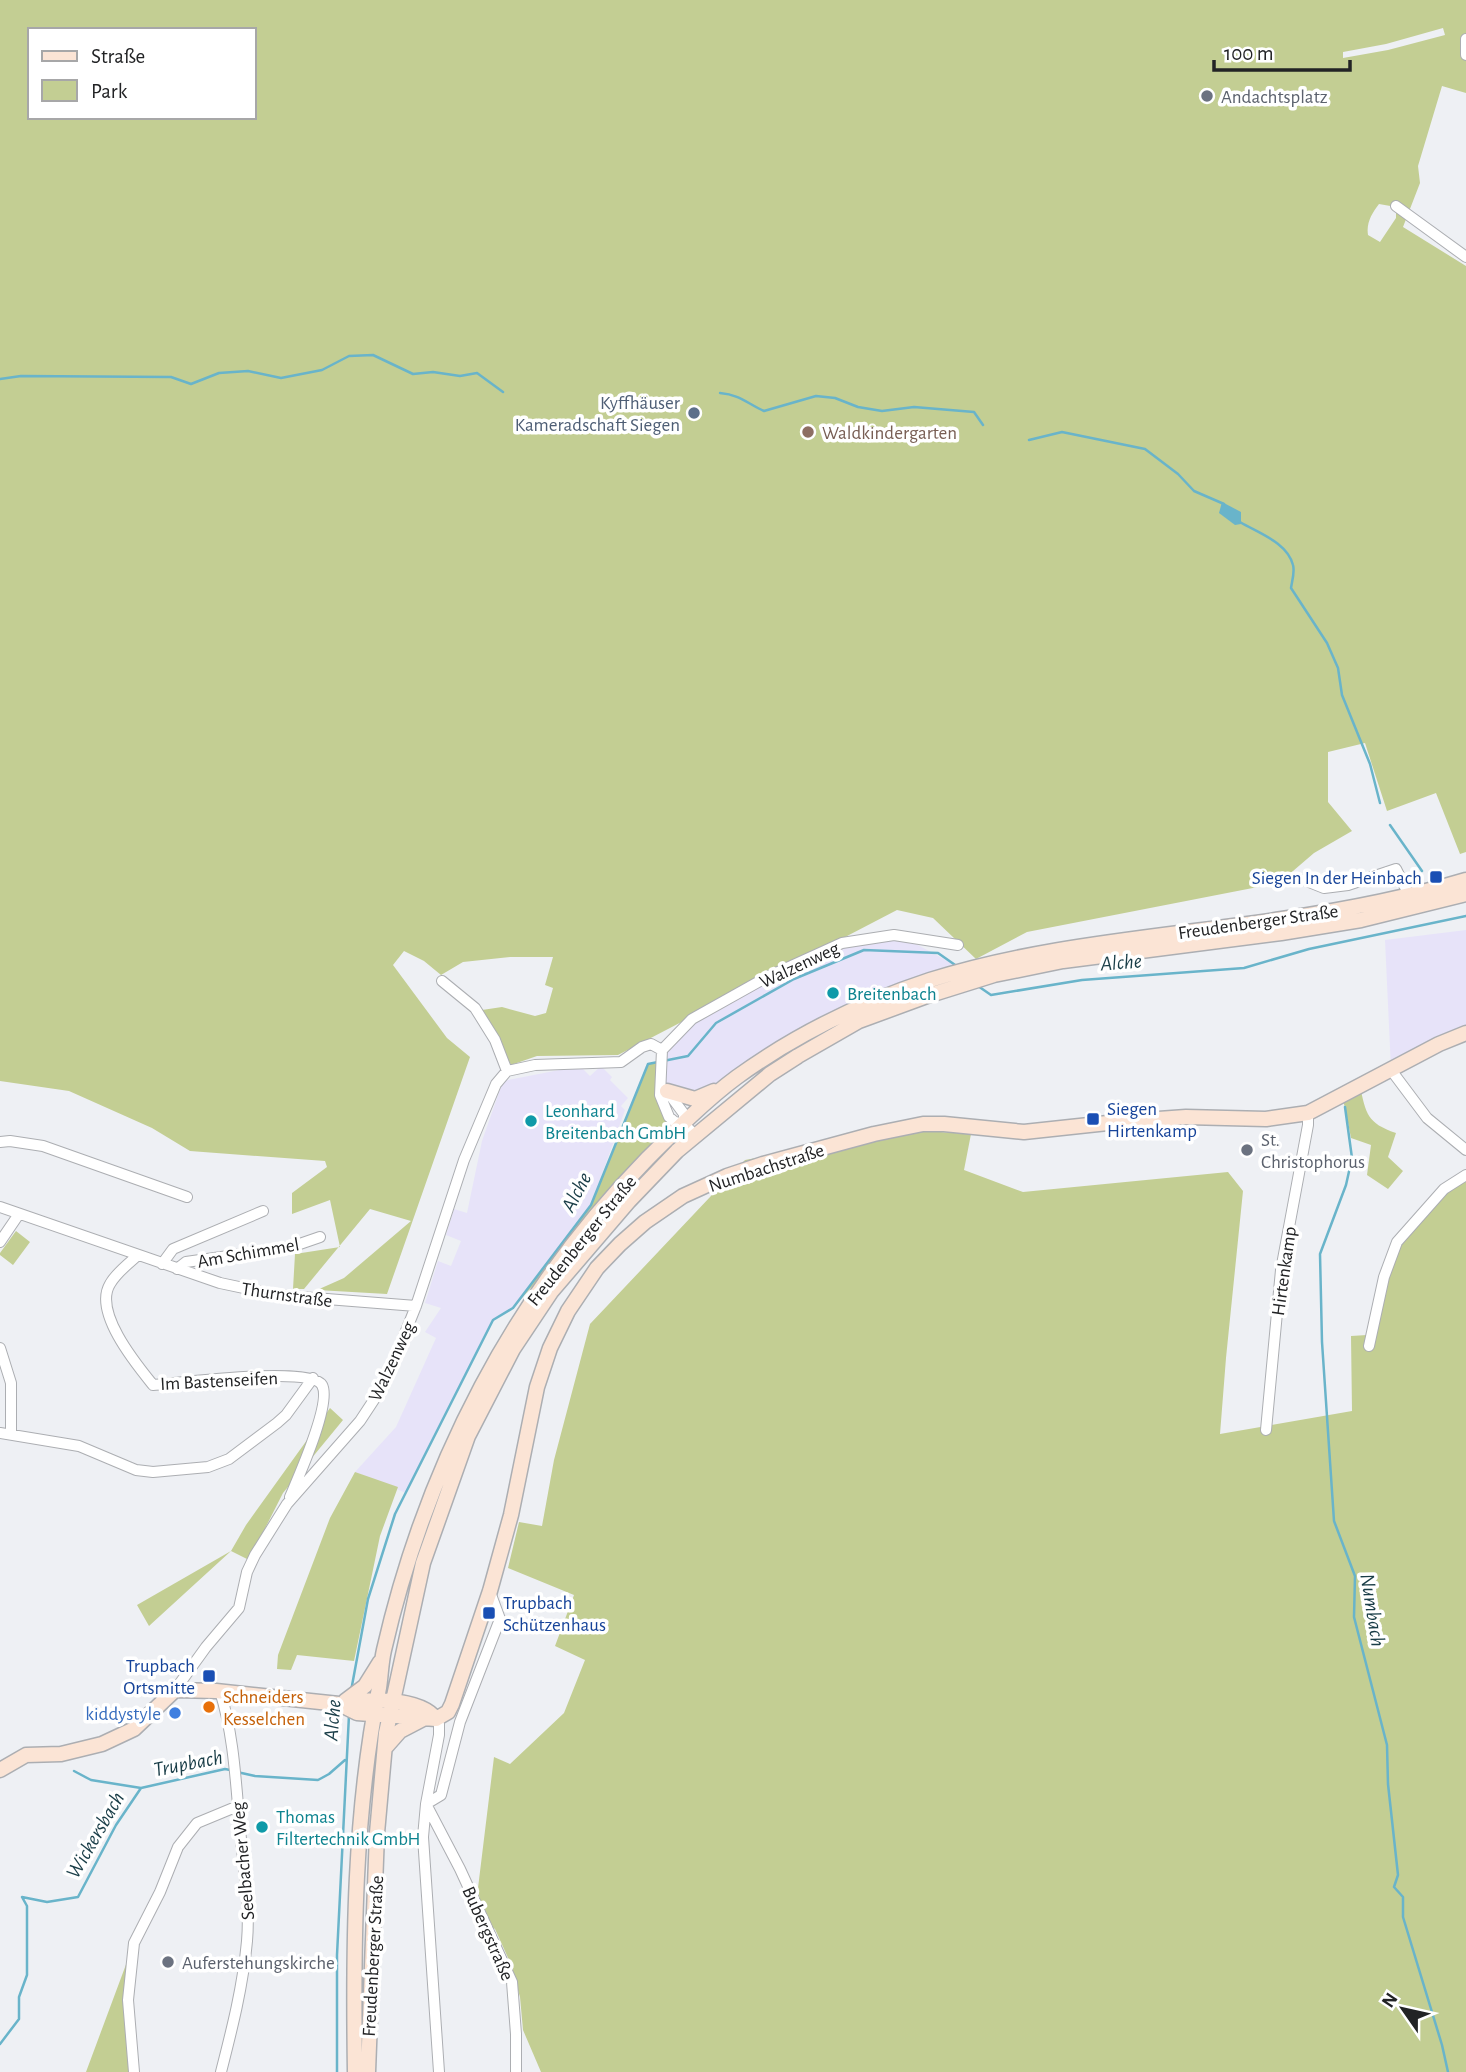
<svg xmlns="http://www.w3.org/2000/svg" width="1466" height="2072" viewBox="0 0 1466 2072" font-family="'Alegreya Sans',sans-serif">
  <style>
    .industrial { fill: #e7e3f9 }
    .green { fill: #c3ce93; fill-rule: evenodd }
    .water { fill: #69b4ca }
    .lines { fill: none; stroke-linecap: round; stroke-linejoin: round }
    .stream { stroke: #69b4ca; stroke-width: 2.5 }
    .street-casing { stroke: #acaeb2; stroke-width: 12 }
    .secondary-casing { stroke: #acaeb2; stroke-width: 17 }
    .street { stroke: #fff; stroke-width: 10 }
    .secondary { stroke: #fbe4d5; stroke-width: 14 }
    .worship-dot { fill: #6b7280; stroke: #fff; stroke-width: 2.5 }
    .service-dot { fill: #5c6f8a; stroke: #fff; stroke-width: 2.5 }
    .education-dot { fill: #8d6e63; stroke: #fff; stroke-width: 2.5 }
    .transit-dot { fill: #1a4fb4; stroke: #fff; stroke-width: 2.5 }
    .culture-dot { fill: #0f9aa8; stroke: #fff; stroke-width: 2.5 }
    .food-dot { fill: #e8710a; stroke: #fff; stroke-width: 2.5 }
    .shop-dot { fill: #3f7fe0; stroke: #fff; stroke-width: 2.5 }
    .labels { text-anchor: middle; stroke-width: 7; stroke-linejoin: round; paint-order: stroke }
    .worship-label { font-size: 19px; fill: #5b616d; stroke: #fff; text-anchor: start }
    .service-label { font-size: 19px; fill: #4e5e75; stroke: #fff; text-anchor: end }
    .education-label { font-size: 19px; fill: #785e54; stroke: #fff; text-anchor: start }
    .transit-label { font-size: 19px; fill: #164399; stroke: #fff; text-anchor: end }
    .street-label { font-size: 19px; fill: #222325; stroke: #fff }
    .culture-label { font-size: 19px; fill: #0d838f; stroke: #fff; text-anchor: start }
    .food-label { font-size: 19px; fill: #c56008; stroke: #fff; text-anchor: start }
    .shop-label { font-size: 19px; fill: #366cbe; stroke: #fff; text-anchor: end }
    .water-label { font-size: 21px; font-style: italic; fill: #193d47; stroke: #fff }
  </style>
  <rect width="100%" height="100%" fill="#eef0f4"/>
  <path class="industrial" d="M1466,930v103l-75,36 -6,-129z
    M894,932l70,38 -111,40 -151,88 -41,-11 1,-37 30,-31 144,-77z
    M580,1066l10,10 11,-10 11,11 -2,3 18,18 -7,8 4,4 -34,95 -78,103 -20,12 -87,173 -51,-21 41,-45 40,-89 -11,-6 16,-24 -16,-5 13,-42 13,5 10,-25 -15,-6 8,-26 13,4 15,-72 21,-60z"/>
  <path class="green" d="M0,0h1466v93l-24,-7 -24,80 2,17 -17,44 63,39v586l-6,2 -24,-61 -49,18 -22,-68 -37,9v50l24,29 -38,22 -35,30 -252,49 -51,27 -43,-41 -36,-8 -279,145 -81,1 -26,9 -29,-55 20,-3 33,9 11,-3 7,-25 -8,-3 8,-28h-43l-47,5 -22,13 -17,-14 -20,-10 -11,14 54,73 23,19 -83,237 -70,-4 27,-12 67,-57 -41,-12 -66,80h-11l2,-35 45,-7 -10,-47 -38,14v-21l35,-26 -2,-6 -135,-10 -38,-23 -83,-37 -69,-10zM1443,28l2,7 -57,15 -45,8v-6l43,-8zM30,30h224v87h-224zM1379,204l17,3v11l-16,24 -12,-7c-2,-12 4,-22 11,-31z
    M663,1060l-2,27 14,35 -42,51 -120,135 78,-103 57,-141z
    M1360,1086c6,28 7,37 36,47l-8,24 15,14 -15,18 -21,-14 4,-30 -20,-7 -6,-31 -4,-11z
    M910,1130l61,4 -7,36 59,22 205,-20 15,19 -17,167 -6,76 132,-23 -1,-75 16,-1 30,-93 47,-53 22,-14v897h-925l-18,-42 -3,-33 -11,-37 -14,-31 -12,-8 -5,-33 16,-131 16,7 54,-51 21,-53 -30,-14 19,-51 -66,-27 11,-46 23,4 12,-66 36,-136 155,-164z
    M16,1231l14,11 -17,23 -13,-10v-2z
    M330,1408l13,12 -60,73 -34,67 -18,-9 -82,75 -12,-21 94,-54 15,-26z
    M355,1472l43,15 -18,49 -26,125 -57,-6 -6,15 -14,-1 1,-14 52,-137z
    M134,1943l-6,57 6,72h-48z"/>
  <path class="water" d="M1222,502l19,10v12l-6,1 -16,-12z"/>
  <g class="lines">
    <path class="stream" d="M0,379l21,-3 150,1 20,7 28,-11 29,-2 33,7 41,-8 27,-14 24,-1 40,19 20,-2 27,4 17,-3 26,19
      M720,393c21,2 26,10 44,18l52,-15 19,2 23,9 24,4 32,-4 60,5 9,13
      M1029,440l33,-8 83,17 33,25 16,17 30,13
      M1240,522c18,11 47,20 53,43 2,7 -1,16 -2,23l36,55 11,25 4,27 28,69 10,39
      M1390,825l32,46
      M978,986l13,9 91,-15 162,-12 65,-19 157,-33
      M1345,1107l7,51 -6,27 -26,69 2,88 12,179 21,55 -1,41 33,128 1,39 10,91 -4,12 9,10v20l39,128 6,27
      M351,1691l17,-92 27,-85 98,-194 20,-12 78,-103 57,-141 40,-8 28,-33 78,-44 70,-29 74,3 20,14
      M74,1771l17,9 50,8 84,-19 5,1
      M237,1772l18,4 63,4 11,-6 16,-14
      M0,2044l19,-25v-22l8,-22v-69l-5,-9 25,5 31,-5 38,-72 25,-37
      M337,2072v-117l12,-240"/>
    <g class="street-casing">
      <path id="street" d="M1466,39v16
        M1396,206l70,51
        M1304,880l20,8 24,-3 48,-16 13,26
        M442,981l33,27 20,32 12,31
        M662,1050l30,-31 75,-42 75,-34 52,-8 64,10
        M662,1050l-2,45 9,22 6,5 9,2 11,11
        M1391,1070l36,48 39,32
        M667,1091l17,23v10
        M0,1142l10,-1 33,5 144,51
        M0,1207l220,76 56,12 140,11
        M0,1242l19,-28
        M137,1256c-9,8 -21,17 -27,28 -17,28 26,80 43,101 26,-2 157,-19 169,0 10,18 -24,93 -32,112
        M162,1264l11,-15 90,-38
        M177,1269l9,-7 105,-15 29,-10
        M1369,1346l15,-69 13,-35 47,-53 22,-14
        M0,1348l11,35v51
        M1266,1430l15,-160 27,-145v-12
        M0,1433l79,13 57,24 17,2 55,-5 21,-8 48,-36 9,-8 27,-37
        M175,1690l31,-43 33,-39 8,-36 8,-17 32,-51 73,-83 25,-38 31,-77 48,-146 32,-76 11,-13 28,-6 86,-3 21,-15 9,-3 11,6
        M220,1691c15,48 16,99 21,148 3,33 9,69 6,102 -4,45 -15,88 -26,131
        M436,1719l3,5v11l-13,69 -3,33 16,235
        M426,1804l34,65 52,113 4,52v38
        M426,1804l15,-9 19,-73 40,-103 -10,-27
        M134,2072l-6,-72 6,-57 26,-51 18,-45 19,-24 41,-17"/>
    </g>
    <g class="secondary-casing">
      <path id="secondary" d="M667,1091l28,8 19,-8
        M345,1701l20,-15 15,-24
        M339,1704l18,9 79,6
        M436,1719l12,-7 4,-8 38,-113 21,-76 26,-128 13,-39 18,-37 29,-43 23,-24 25,-22 38,-26 44,-20 36,-12 111,-30 49,-10h21l80,8 93,-10 69,-5 80,2 42,-6 131,-69 27,-11
        M385,1748l15,-17 23,-12
        M0,1770l26,-15 35,-1 41,-10 32,-15 41,-39 41,1 123,13c24,-6 81,-7 97,15
        M355,2072c-2,-128 -1,-259 24,-384 2,-13 2,-25 5,-38 42,-184 130,-355 263,-491 27,-27 60,-60 90,-82 58,-42 126,-75 193,-97 115,-36 234,-43 352,-61 62,-9 124,-21 184,-39
        M368,2072l9,-239 9,-100 37,-170 45,-127 45,-87 38,-57 78,-91 48,-50 93,-77 28,-18 61,-35 68,-25 67,-21 69,-14 218,-28 80,-13 105,-26"/>
    </g>
    <use href="#street" class="street"/>
    <use href="#secondary" class="secondary"/>
  </g>
  <g class="worship-dot">
    <circle cx="1207" cy="96" r="7"/>
    <circle cx="1247" cy="1150" r="7"/>
    <circle cx="168" cy="1962" r="7"/>
  </g>
  <circle class="service-dot" cx="694" cy="413" r="7"/>
  <circle class="education-dot" cx="808" cy="432" r="7"/>
  <g class="transit-dot">
    <rect x="1429" y="870" width="14" height="14" rx="3.5"/>
    <rect x="1086" y="1112" width="14" height="14" rx="3.5"/>
    <rect x="482" y="1606" width="14" height="14" rx="3.5"/>
    <rect x="202" y="1669" width="14" height="14" rx="3.5"/>
  </g>
  <g class="culture-dot">
    <circle cx="833" cy="993" r="7"/>
    <circle cx="531" cy="1121" r="7"/>
    <circle cx="262" cy="1827" r="7"/>
  </g>
  <circle class="food-dot" cx="209" cy="1707" r="7"/>
  <circle class="shop-dot" cx="175" cy="1713" r="7"/>
  <g class="labels">
    <g class="worship-label">
      <text x="1221" y="103">Andachtsplatz</text>
      <text x="1261" y="1146">St.<tspan x="1261" dy="22">Christophorus</tspan></text>
      <text x="182" y="1969">Auferstehungskirche</text>
    </g>
    <g class="service-label">
      <text x="680" y="409">Kyffhäuser<tspan x="680" dy="22">Kameradschaft Siegen</tspan></text>
    </g>
    <g class="education-label">
      <text x="822" y="439">Waldkindergarten</text>
    </g>
    <g class="transit-label">
      <text x="1422" y="884">Siegen In der Heinbach</text>
      <text x="1107" y="1115" text-anchor="start">Siegen<tspan x="1107" dy="22">Hirtenkamp</tspan></text>
      <text x="503" y="1609" text-anchor="start">Trupbach<tspan x="503" dy="22">Schützenhaus</tspan></text>
      <text x="195" y="1672">Trupbach<tspan x="195" dy="22">Ortsmitte</tspan></text>
    </g>
    <g class="street-label">
      <text transform="translate(1258 921) rotate(-8)" y="7">Freudenberger Straße</text>
      <text transform="translate(799 964) rotate(-25)" y="7">Walzenweg</text>
      <text transform="translate(766 1167) rotate(-18)" y="7">Numbachstraße</text>
      <text transform="translate(581 1240) rotate(-51)" y="7">Freudenberger Straße</text>
      <text transform="translate(248 1252) rotate(-10)" y="7">Am Schimmel</text>
      <text transform="translate(1283 1271) rotate(-82)" y="7">Hirtenkamp</text>
      <text transform="translate(287 1294) rotate(8)" y="7">Thurnstraße</text>
      <text transform="translate(391 1361) rotate(-65)" y="7">Walzenweg</text>
      <text transform="translate(219 1380) rotate(-3)" y="7">Im Bastenseifen</text>
      <text transform="translate(242 1861) rotate(-95)" y="7">Seelbacher Weg</text>
      <text transform="translate(489 1933) rotate(66)" y="7">Bubergstraße</text>
      <text transform="translate(372 1956) rotate(-87)" y="7">Freudenberger Straße</text>
    </g>
    <g class="culture-label">
      <text x="847" y="1000">Breitenbach</text>
      <text x="545" y="1117">Leonhard<tspan x="545" dy="22">Breitenbach GmbH</tspan></text>
      <text x="276" y="1823">Thomas<tspan x="276" dy="22">Filtertechnik GmbH</tspan></text>
    </g>
    <g class="food-label">
      <text x="223" y="1703">Schneiders<tspan x="223" dy="22">Kesselchen</tspan></text>
    </g>
    <g class="shop-label">
      <text x="161" y="1720">kiddystyle</text>
    </g>
    <g class="water-label">
      <text transform="translate(1121 962) rotate(-4)" y="7">Alche</text>
      <text transform="translate(576 1192) rotate(-62)" y="7">Alche</text>
      <text transform="translate(1373 1610) rotate(81)" y="7">Numbach</text>
      <text transform="translate(332 1720) rotate(-85)" y="7">Alche</text>
      <text transform="translate(188 1763) rotate(-11)" y="7">Trupbach</text>
      <text transform="translate(95 1835) rotate(-60)" y="7">Wickersbach</text>
    </g>
  </g>
  <rect x="28" y="28" width="228" height="91" fill="#ffffff" stroke="#a7a7a8" stroke-width="2"/>
  <rect x="42" y="51" width="35" height="10" fill="#fbe4d5" stroke="#a7a7a8" stroke-width="2"/>
  <text x="91" y="63" font-size="21" fill="#222325">Straße</text>
  <rect x="42" y="80" width="35" height="21" fill="#c3ce93" stroke="#a7a7a8" stroke-width="2"/>
  <text x="91" y="98" font-size="21" fill="#222325">Park</text>
  <g transform="translate(1403 2009) rotate(304)" stroke="#ffffff" stroke-width="5" paint-order="stroke">
  <path d="M0-5L12 26L0 18L-12 26Z" fill="#222325"/>
  <text y="-10" font-size="19" font-weight="bold" text-anchor="middle" fill="#222325">N</text>
  </g>
  <path d="M1214 60v10h136v-10" fill="none" stroke="#222325" stroke-width="3.5"/>
  <text x="1224" y="60" font-size="21" fill="#222325" stroke="#ffffff" stroke-width="5" paint-order="stroke">100 m</text>
</svg>
